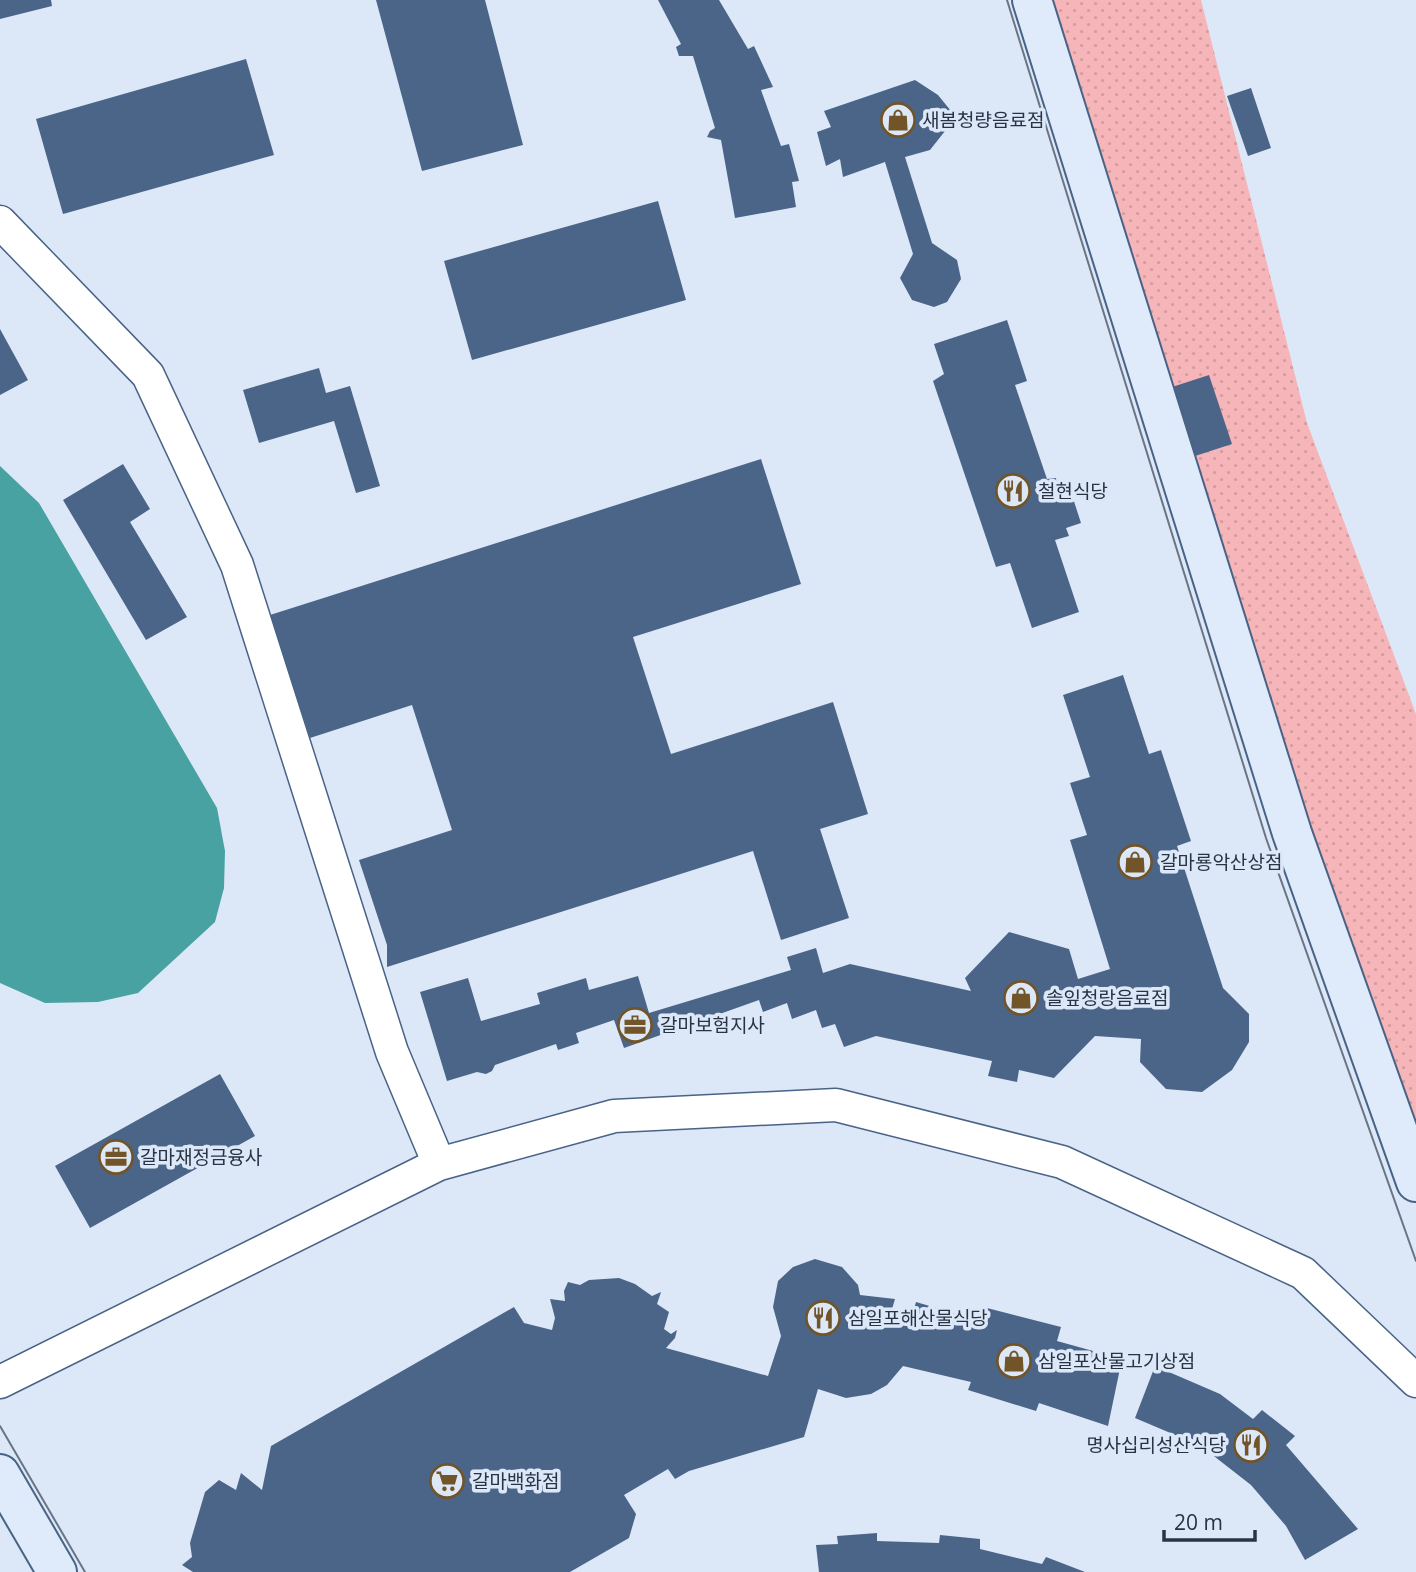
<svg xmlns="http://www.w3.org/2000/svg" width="1416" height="1572" viewBox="0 0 1416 1572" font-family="'Open Sans','Noto Sans KR',sans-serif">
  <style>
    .grass { fill: url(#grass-dots) }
    .water { fill: #48a2a2 }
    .building { fill: #4b6588 }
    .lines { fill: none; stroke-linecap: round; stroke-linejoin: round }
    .street-casing { stroke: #486386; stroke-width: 35 }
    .secondary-casing { stroke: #486386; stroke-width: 42 }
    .street { stroke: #fff; stroke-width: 32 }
    .secondary { stroke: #dfebfa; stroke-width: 38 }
    .tram { stroke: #697585; stroke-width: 2 }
    .labels { text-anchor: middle; stroke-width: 7; stroke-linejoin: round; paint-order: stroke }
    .poi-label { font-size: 19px; fill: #283444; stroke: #dce8f8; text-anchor: start }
  </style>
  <defs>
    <pattern id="grass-dots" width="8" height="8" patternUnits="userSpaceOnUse" patternTransform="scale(1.75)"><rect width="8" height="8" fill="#f6b5b8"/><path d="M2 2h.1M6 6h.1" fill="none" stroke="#d39c9f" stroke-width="1.8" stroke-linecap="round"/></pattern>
  </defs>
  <rect width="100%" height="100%" fill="#dce8f8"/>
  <path class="grass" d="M1032,0h169l106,423 109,291v468z"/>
  <path class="water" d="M0,466l39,37 178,305 8,43 -1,37 -9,34 -77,71 -40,9 -53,1 -45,-20z"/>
  <path class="building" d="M0,0h51l1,6 -52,13z
    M376,0h109l38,145 -101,26z
    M658,0h61l29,49 6,-3 19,41 -12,3 20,56 8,-2 10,37 -7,1 4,25 -61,11 -14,-78 -14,-3 3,-6 5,-3 -22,-72h-14l-3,-9 5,-3z
    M246,59l28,96 -211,59 -27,-95z
    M915,80l23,15 13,16 -6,20 -15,19 -25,7 27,86 25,17 4,19 -14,23 -13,5 -22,-7 -12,-22 13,-24 -28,-92 -42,15 -3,-18 -14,7 -9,-34 14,-5 -7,-16z
    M1251,88l20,60 -23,8 -21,-60z
    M658,201l28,99 -214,60 -28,-99z
    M1007,320l20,61 -12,4 32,94 9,-1 1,12 12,-4 12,37 -15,5 3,8 -14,4 24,72 -47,16 -22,-65 -14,4 -63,-186 11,-7 -10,-30z
    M0,329l28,51 -28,15z
    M319,368l7,25 24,-7 30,100 -24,7 -22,-72 -75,22 -16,-53z
    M1209,375l23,69 -40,13 -23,-69z
    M761,459l40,125 -168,53 38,117 162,-52 35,112 -48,15 29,89 -68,22 -28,-89 -366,116v-22l-28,-85 93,-30 -40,-125 -102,33 -40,-123z
    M123,464l27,45 -20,13 57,95 -41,23 -83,-140z
    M1123,675l26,79 12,-4 30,91 -14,5 46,142 26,26v28l-17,28 -30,22 -36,-3 -26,-27 1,-23 -46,-3 -41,42 -35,-8 -2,12 -29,-6 4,-15 -116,-25 -32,11 -9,-23 -13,4 -6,-18 -24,9 -5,-16 -24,9 -4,-12 -135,48 -10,-28 -38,13 3,10 -21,7 -2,-6 -61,21 -3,6 -6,3 -9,-2 -30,9 -27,-89 48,-14 13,43 59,-17 -3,-11 49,-15 3,12 49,-14 11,37 142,-43 -4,-13 29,-9 7,25 27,-9 121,27 -6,-13 44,-46 60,17 9,30 32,-10 -40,-129 17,-5 -17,-52 20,-6 -27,-82z
    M220,1074l35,62 -165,92 -35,-62z
    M815,1259l27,8 16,18 2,10 35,4 -3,10 21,4 3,-11 68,20 3,-14 74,19 -4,14 65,18 -14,67 -69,-23 -3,8 -68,-21 3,-8 -68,-16 -16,19 -16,9 -25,4 -28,-9 -14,48 -115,34 -14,8 -7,-10 -44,26 12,19 -7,24 -59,34h-377l-11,-7 10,-8 -2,-14 15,-51 14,-12 17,10 5,-17 21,17 9,-44 243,-139 10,16 28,7 3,-12 -5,-19 15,2 -1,-10 4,-9 12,3 9,-5 30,-2 16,6 17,12 9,-4 -4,12 12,8 -5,17 7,5 6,-4 -2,8 -9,10 102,28 13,-40 -8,-29 5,-26 15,-14z
    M1155,1366l65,28 33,25 9,-9 33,26 -9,9 72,84 -53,31 -19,-34 -35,-41 -50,-39 -66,-28z
    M877,1533v8l62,2 1,-8 40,4v10l62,15 4,-7 39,15h-266l-3,-27 22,-1 -1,-8z"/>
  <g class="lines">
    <g class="street-casing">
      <path id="street" d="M0,222l148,153 89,190 155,487 47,112 175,-48 222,-11 226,57 241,111 113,108
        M0,1382l439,-218"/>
    </g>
    <g class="secondary-casing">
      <path id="secondary" d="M1032,0l260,833 124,349
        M0,1474l57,98"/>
    </g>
    <use href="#street" class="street"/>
    <use href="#secondary" class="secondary"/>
    <path class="tram" d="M1007,0l259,838 150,423
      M0,1426l85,146"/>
  </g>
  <defs>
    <g id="shop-ring" transform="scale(1.75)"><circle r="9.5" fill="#dce8f8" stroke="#715427" stroke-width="1.5"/><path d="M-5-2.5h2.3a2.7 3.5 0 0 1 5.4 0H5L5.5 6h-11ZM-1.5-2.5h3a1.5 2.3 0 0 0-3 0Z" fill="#715427"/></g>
    <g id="restaurant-ring" transform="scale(1.75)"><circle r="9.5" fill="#dce8f8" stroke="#715427" stroke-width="1.5"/><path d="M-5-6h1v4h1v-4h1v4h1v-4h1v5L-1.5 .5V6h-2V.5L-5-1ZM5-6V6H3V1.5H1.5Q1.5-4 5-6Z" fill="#715427"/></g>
    <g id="office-ring" transform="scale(1.75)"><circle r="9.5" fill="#dce8f8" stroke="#715427" stroke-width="1.5"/><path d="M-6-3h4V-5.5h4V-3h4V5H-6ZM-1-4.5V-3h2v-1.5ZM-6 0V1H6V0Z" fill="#715427"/></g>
    <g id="supermarket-ring" transform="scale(1.75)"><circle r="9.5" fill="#dce8f8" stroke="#715427" stroke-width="1.5"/><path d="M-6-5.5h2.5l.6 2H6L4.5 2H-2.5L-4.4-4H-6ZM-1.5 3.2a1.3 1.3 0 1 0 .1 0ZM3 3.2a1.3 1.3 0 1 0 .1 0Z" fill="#715427"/></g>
  </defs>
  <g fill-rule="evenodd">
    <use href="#shop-ring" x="898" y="120"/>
    <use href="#restaurant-ring" x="1013" y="491"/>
    <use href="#shop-ring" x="1135" y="862"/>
    <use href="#shop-ring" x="1021" y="998"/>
    <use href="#office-ring" x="635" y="1025"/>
    <use href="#office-ring" x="116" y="1157"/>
    <use href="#restaurant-ring" x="823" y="1318"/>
    <use href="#shop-ring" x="1014" y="1361"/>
    <use href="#restaurant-ring" x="1251" y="1445"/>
    <use href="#supermarket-ring" x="447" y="1481"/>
  </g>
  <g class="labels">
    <g class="poi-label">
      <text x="922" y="127">새봄청량음료점</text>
      <text x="1038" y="498">철현식당</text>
      <text x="1160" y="869">갈마룡악산상점</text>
      <text x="1046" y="1005">솔잎청랑음료점</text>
      <text x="660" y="1032">갈마보험지사</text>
      <text x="140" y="1164">갈마재정금융사</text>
      <text x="848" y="1325">삼일포해산물식당</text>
      <text x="1038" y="1368">삼일포산물고기상점</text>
      <text x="1226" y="1452" text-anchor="end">명사십리성산식당</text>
      <text x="472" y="1488">갈마백화점</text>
    </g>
  </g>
  <path d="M1164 1530v10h91v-10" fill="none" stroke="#283444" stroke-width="3.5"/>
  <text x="1174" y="1530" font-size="21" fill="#283444" stroke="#dce8f8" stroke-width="5" paint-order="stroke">20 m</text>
</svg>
